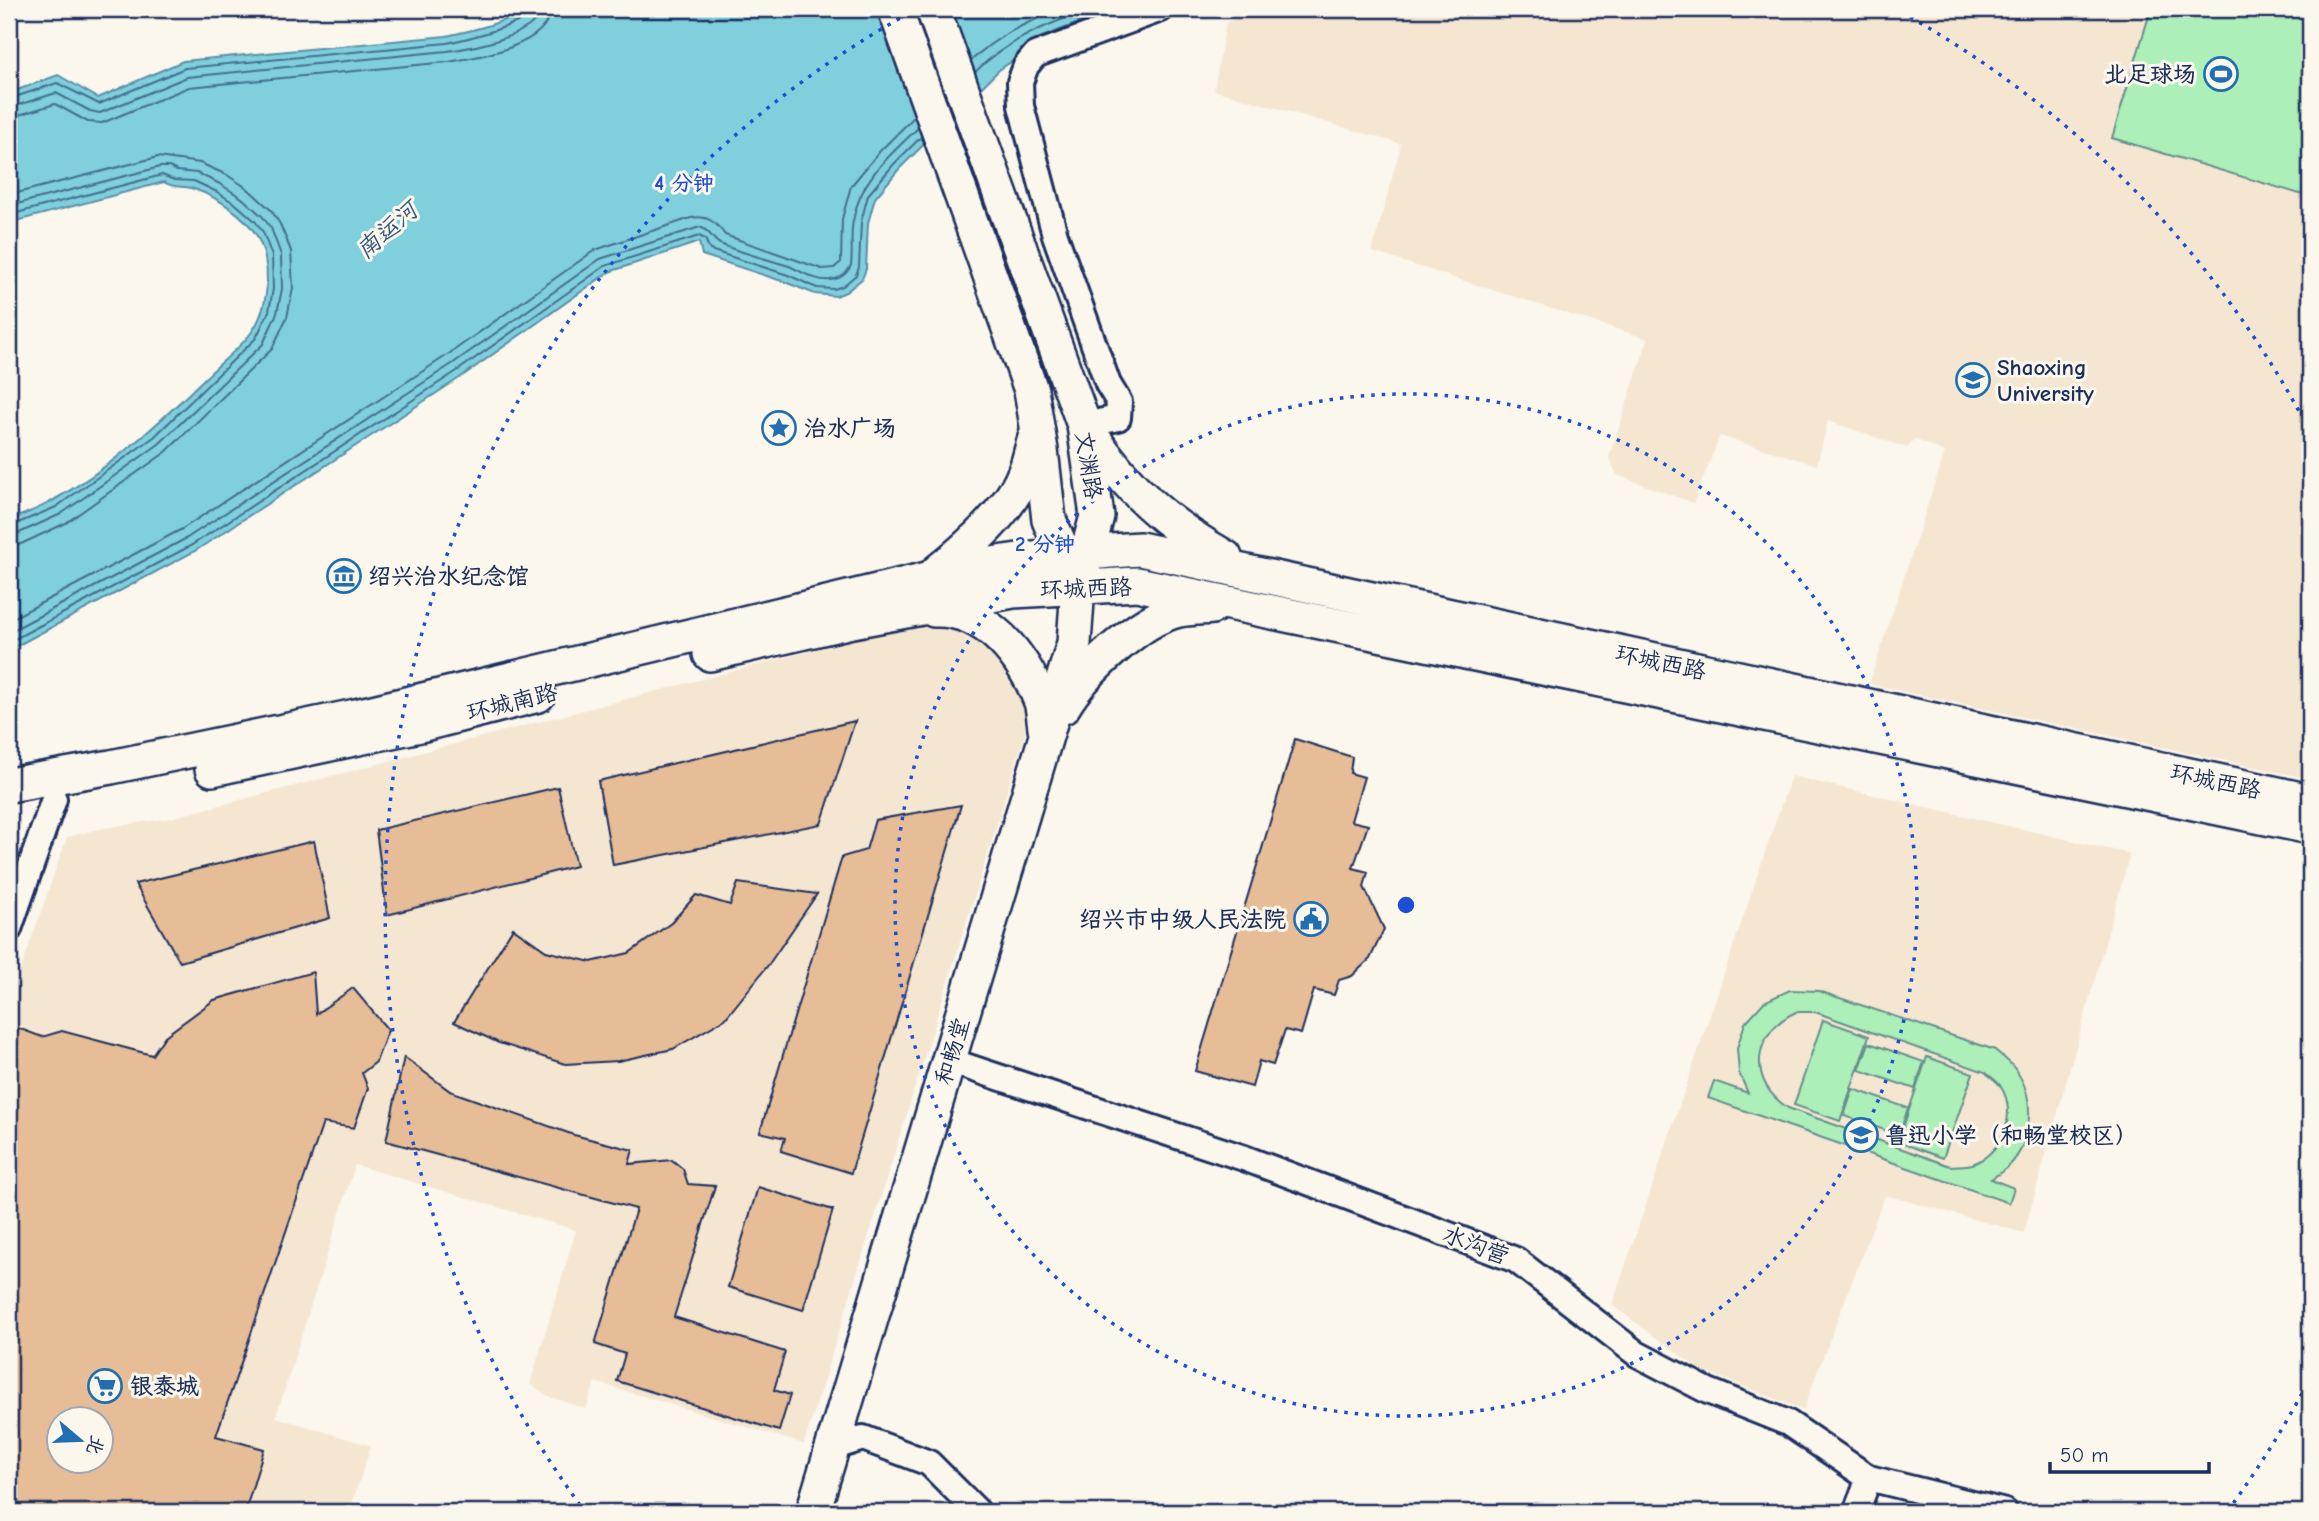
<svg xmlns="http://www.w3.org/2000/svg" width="2319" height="1521" viewBox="0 0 2319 1521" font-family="'Comic Neue','LXGW WenKai TC',sans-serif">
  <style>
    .built { fill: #f5e6d2; fill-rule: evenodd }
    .green { fill: #adefb9; stroke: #648f8c; stroke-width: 2; fill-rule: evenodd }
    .water { fill: #80cfdc; stroke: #588faa; stroke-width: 2 }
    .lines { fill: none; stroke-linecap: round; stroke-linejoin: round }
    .shore { stroke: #436f90; stroke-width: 2 }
    .building { fill: #e7bd97; stroke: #1b2f5e; stroke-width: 2; fill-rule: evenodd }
    .street-casing { stroke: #1b2f5e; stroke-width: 30 }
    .secondary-casing { stroke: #1b2f5e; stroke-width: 38 }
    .street { stroke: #fbf7ec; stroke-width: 24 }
    .secondary { stroke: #fbf7ec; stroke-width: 33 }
    .ring { fill: none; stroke: #1d4ed8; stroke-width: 3.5; stroke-dasharray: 3.5 7 }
    .labels { text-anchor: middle; stroke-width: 6; stroke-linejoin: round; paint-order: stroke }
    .poi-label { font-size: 23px; font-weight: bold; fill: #1b2f5e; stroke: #fbf7ec; text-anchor: start }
    .street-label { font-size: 23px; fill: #1b2f5e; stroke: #fbf7ec }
    .water-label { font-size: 24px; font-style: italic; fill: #34577e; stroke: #fbf7ec }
    .centre { fill: #1d4ed8; stroke: #fbf7ec; stroke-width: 3.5 }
    .ring-label { font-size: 21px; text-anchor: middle; font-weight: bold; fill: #1d4ed8; stroke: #fbf7ec; stroke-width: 6; stroke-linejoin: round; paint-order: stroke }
  </style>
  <rect width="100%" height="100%" fill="#fbf7ec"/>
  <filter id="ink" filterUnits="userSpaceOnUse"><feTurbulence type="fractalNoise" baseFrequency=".0143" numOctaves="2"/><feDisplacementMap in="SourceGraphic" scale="14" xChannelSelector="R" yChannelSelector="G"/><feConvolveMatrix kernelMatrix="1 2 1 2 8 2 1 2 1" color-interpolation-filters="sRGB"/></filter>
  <g filter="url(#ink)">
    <path class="built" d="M1281,9h1029v770l-441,-95 76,-232 -31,-13 -7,9 -79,-27 -11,44 -97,-29 -27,67 -76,-28 -8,-18 39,-118 -276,-87 29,-108 -187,-54 12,-68z
      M963,622l60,62 2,50 -221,710 -209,-62 -9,27 -36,-12 -20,-13 46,-154 -221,-65 -79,252 95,29 -22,66h-340v-509l58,-166 37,-9 67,-10 735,-192zM60,1420h42v42h-42z
      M1791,776l339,78 -106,379 -139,-38 -82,215 -104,-41 -87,-64z"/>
    <path class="green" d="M2151,9h159v188l-198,-59z
      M1790,990l29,1 176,59c7,6 15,12 20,19 21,28 18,72 -6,97 -5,5 -12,9 -18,13l23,9 -5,15 -301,-105 6,-17 34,12 -9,-20 -2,-25 8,-25 19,-21zM1796,1012h19l170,60c5,5 13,9 16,15 17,27 1,67 -29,77 -6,2 -15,1 -22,2l-162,-58c-41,-26 -36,-76 8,-96z
      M1823,1020l46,16 -29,85 -46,-16z
      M1869,1043l55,19 -9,27 -56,-19z
      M1927,1057l46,16 -30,85 -45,-16z
      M1853,1089l55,19 -9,27 -55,-19z"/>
    <path class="water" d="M529,9h607l-109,42 -28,19 -100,99 -24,29 -7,25 -2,46 -4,10 -16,13 -10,4 -21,-2 -30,-12 -83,-27 -3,-13 -90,30 -148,105 -266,174 -186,99v-129c14,-7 30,-12 43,-20 58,-32 107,-78 153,-123 15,-15 34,-29 46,-45 19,-26 21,-69 6,-97 -12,-21 -40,-39 -63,-47 -11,-4 -20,0 -30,-7l-155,41v-130l49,-18 40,23 85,-37 263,-25c29,-6 57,-13 83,-27z"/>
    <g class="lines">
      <path class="shore" d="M1037,39l78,-30
        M971,61c26,-26 57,-39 90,-52
        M975,72c32,-32 73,-48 115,-63
        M9,99l48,-16 42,21 86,-36 262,-25c28,-6 55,-13 81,-26l3,-8
        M9,108l47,-15 34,18 10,2 87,-36 260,-26c23,-3 91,-15 93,-42
        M9,118l46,-14 33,18 14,1 87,-36 259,-25c30,-5 101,-16 102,-53
        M9,195l149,-38 42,6 27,12 20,13 24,22 9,14 11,27 2,37 -6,29 -15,32 -106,103 -100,71 -45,21 -12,2
        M9,206l151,-39h9l8,4 20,2 23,11 22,14 20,18 9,12 10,27 1,34 -5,24 -14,31 -104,100 -98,70 -44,20 -8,1
        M9,215l153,-40 12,5 20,1 23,11 20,13 18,16 8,11 9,24 1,33 -4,22 -13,27 -102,99 -98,70 -47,20
        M9,620l173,-91 264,-173 149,-106 96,-32c16,-3 25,4 34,17l97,34 12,-1 7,-6 1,-43 9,-33 29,-35 34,-34
        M9,632l178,-94 265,-174 148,-105 100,-32c11,4 12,13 20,17 22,9 46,15 69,22 12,5 27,16 41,14 10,-1 17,-6 21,-15 2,-15 -1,-30 2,-44 7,-42 36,-65 65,-93
        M9,642l183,-97 265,-174 148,-105 94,-30 6,3 5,11 78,25 29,13 17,1 9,-3 13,-11 3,-8 2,-45 7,-27 26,-31 27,-27"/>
    </g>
    <path class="building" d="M855,721l-34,103 -208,41 -15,-84z
      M1295,739l57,18 -2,16 14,4 -13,44 17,4 -15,43 15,4 -4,15 20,42 -14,30 -18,17 -13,4 -5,15 -20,-5 -13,44 -16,-4 -12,35 -14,-4 -7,26 -57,-16z
      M558,787l18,79 -189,49 -11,-85z
      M961,805l-110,368 -70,-22 4,-13 -25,-6 82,-275 24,-7 9,-30z
      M314,841l16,77 -150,44 -45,-78z
      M738,883l79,11 -48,70 -44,55 -52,30 -55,12 -53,3 -66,-21 -45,-21 59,-94 33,23 45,11 38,-9 42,-30 25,-28 34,10z
      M313,972l3,42 37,-26 35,42 -12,32 -14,11 6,15 -14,40 -31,-5 -107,313 48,13 -19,63h-236v-458l9,-26 24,9 20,-6 90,24 13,-19 49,-36zM60,1419h42v42h-42z
      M404,1057l46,34 124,44 59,15 -4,14 43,-4 11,9 5,15 27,2 -41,131 111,35 -11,38 16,5 -11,36 -162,-50 8,-27 -30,-10 41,-135 -250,-68z
      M758,1187l75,23 -30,100 -75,-23z"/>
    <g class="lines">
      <g class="street-casing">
        <path id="street" d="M1084,425l34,-7 1,-16 -11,-18 -53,-149 -34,-129 -1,-24 6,-16 9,-11 126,-46
          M9,929l45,-130
          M950,1061l294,97 272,102 121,94 71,37 80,32 81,55 136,34
          M831,1448l32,-10 66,25 49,49
          M1856,1512l13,-34"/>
      </g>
      <g class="secondary-casing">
        <path id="secondary" d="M895,9l136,381 10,60 8,70 23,52
          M1089,432c39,58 76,91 136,125
          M937,572c31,-25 72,-60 87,-98 5,-11 7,-24 11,-36
          M934,610c53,-2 90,47 107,92 3,10 3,22 5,32
          M710,654l142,-33 161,-30 124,-7 1173,243
          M1063,707c20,-34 76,-88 116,-97 10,-2 22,-2 33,-3
          M212,769l208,-44 118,-30
          M9,785l102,-18 245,-51 621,-149c54,-11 108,-14 163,-18l1170,252
          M813,1512l261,-869 4,-56 19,-71 -13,-91 -151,-416"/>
      </g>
      <use href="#street" class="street"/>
      <use href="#secondary" class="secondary"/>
    </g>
  </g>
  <g class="ring">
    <circle cx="1406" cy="905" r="511"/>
    <path d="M2307 1384A1021 1021 0 0 1 2232 1505M580 1505A1021 1021 0 0 1 911 12M1901 12A1021 1021 0 0 1 2307 426"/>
  </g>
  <defs>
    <g id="stadium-ring" transform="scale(1.75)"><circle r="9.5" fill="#fbf7ec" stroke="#1f6fb2" stroke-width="1.5"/><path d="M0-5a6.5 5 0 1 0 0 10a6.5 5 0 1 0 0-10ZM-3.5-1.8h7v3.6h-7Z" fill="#1f6fb2"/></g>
    <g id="university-ring" transform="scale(1.75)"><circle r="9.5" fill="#fbf7ec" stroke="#1f6fb2" stroke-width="1.5"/><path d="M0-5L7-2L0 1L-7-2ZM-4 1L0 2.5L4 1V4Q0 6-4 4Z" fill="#1f6fb2"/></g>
    <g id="sight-ring" transform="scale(1.75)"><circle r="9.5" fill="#fbf7ec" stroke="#1f6fb2" stroke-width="1.5"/><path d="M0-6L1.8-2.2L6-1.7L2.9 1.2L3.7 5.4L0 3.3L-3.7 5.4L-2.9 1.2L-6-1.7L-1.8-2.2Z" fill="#1f6fb2"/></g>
    <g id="museum-ring" transform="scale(1.75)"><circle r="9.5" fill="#fbf7ec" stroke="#1f6fb2" stroke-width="1.5"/><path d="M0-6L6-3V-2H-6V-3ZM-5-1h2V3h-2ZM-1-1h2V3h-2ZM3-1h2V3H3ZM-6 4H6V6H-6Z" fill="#1f6fb2"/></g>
    <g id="civic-ring" transform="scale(1.75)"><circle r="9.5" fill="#fbf7ec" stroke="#1f6fb2" stroke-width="1.5"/><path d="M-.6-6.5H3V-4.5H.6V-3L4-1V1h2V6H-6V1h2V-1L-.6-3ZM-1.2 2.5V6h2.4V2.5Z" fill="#1f6fb2"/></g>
    <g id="school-ring" transform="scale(1.75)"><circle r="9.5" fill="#fbf7ec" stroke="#1f6fb2" stroke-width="1.5"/><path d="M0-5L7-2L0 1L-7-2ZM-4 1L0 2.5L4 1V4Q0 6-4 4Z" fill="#1f6fb2"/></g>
    <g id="supermarket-ring" transform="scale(1.75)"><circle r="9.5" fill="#fbf7ec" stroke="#1f6fb2" stroke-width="1.5"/><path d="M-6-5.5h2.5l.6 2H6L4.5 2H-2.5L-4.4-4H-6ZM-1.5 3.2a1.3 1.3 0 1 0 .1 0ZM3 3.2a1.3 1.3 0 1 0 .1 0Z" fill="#1f6fb2"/></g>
  </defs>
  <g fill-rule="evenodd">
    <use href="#stadium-ring" x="2221" y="74"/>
    <use href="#university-ring" x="1973" y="380"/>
    <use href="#sight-ring" x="779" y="428"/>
    <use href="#museum-ring" x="344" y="576"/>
    <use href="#civic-ring" x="1311" y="919"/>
    <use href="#school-ring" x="1861" y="1135"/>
    <use href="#supermarket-ring" x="105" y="1386"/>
  </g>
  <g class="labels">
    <g class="poi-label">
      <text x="2196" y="82" text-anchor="end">北足球场</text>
      <text x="1997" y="375">Shaoxing<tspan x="1997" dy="26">University</tspan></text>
      <text x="804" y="436">治水广场</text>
      <text x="368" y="584">绍兴治水纪念馆</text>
      <text x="1286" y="927" text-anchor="end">绍兴市中级人民法院</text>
      <text x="1885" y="1143">鲁迅小学（和畅堂校区）</text>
      <text x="130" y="1394">银泰城</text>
    </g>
    <g class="street-label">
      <text transform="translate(1089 465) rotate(81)" y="8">文渊路</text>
      <text transform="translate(1086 588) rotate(-2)" y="8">环城西路</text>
      <text transform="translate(1661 662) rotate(12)" y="8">环城西路</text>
      <text transform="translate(512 702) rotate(-14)" y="8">环城南路</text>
      <text transform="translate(2216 781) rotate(12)" y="8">环城西路</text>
      <text transform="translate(952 1051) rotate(-73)" y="8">和畅堂</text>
      <text transform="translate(1476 1245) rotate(21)" y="8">水沟营</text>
    </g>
    <g class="water-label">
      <text transform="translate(387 230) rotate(-41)" y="8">南运河</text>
    </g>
  </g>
  <circle cx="1406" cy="905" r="10" class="centre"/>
  <g class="ring-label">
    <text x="684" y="190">4 分钟</text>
    <text x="1045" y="551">2 分钟</text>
  </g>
  <rect width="2319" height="1521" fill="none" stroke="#fbf7ec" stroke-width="35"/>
  <rect x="18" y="18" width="2284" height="1486" fill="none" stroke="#1b2f5e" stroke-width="2.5" filter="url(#ink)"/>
  <g transform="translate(80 1440) rotate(109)"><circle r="33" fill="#fbf7ec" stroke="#a1a7b3" stroke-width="2"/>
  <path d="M0-5L12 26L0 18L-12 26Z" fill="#1f6fb2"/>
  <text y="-10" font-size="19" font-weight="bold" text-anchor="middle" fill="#1b2f5e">北</text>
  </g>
  <path d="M2050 1462v10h159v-10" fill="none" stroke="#1b2f5e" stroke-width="3.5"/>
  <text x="2060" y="1462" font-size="21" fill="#1b2f5e" stroke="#fbf7ec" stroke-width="5" paint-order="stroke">50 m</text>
</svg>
